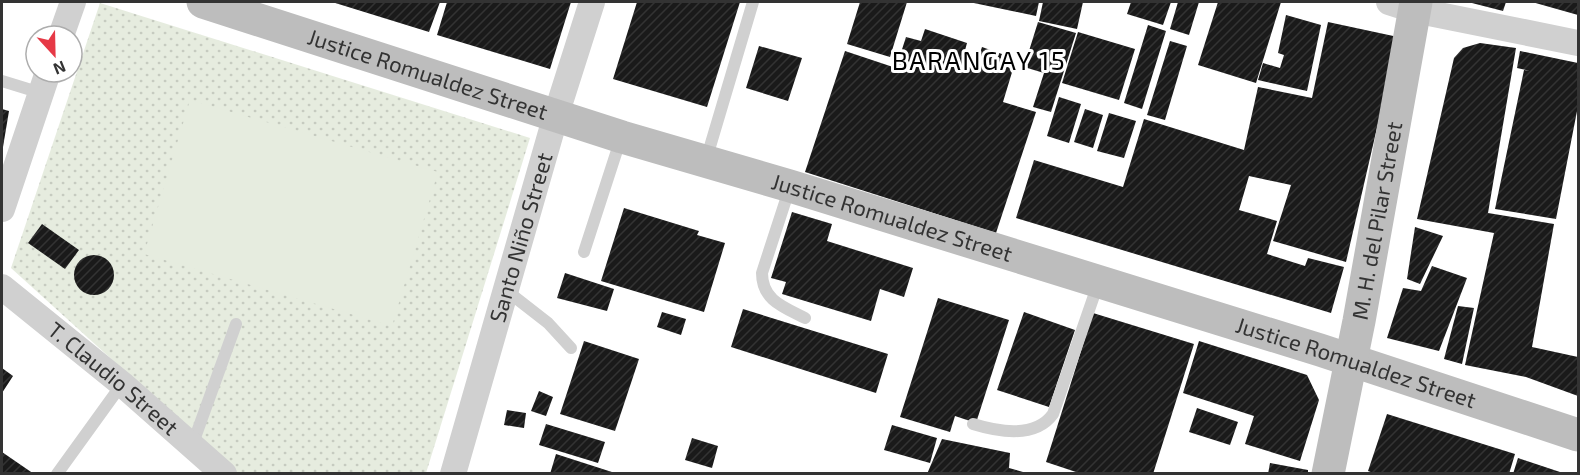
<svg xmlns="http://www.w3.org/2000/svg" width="1580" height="475" viewBox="0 0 1580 475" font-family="'Exo 2',sans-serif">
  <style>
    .grass { fill: url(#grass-dots) }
    .pitch { fill: #e6ecdf }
    .building { fill: url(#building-hatch) }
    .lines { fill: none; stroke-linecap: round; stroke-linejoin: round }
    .lane { stroke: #d0d0d0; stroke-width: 12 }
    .street { stroke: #d0d0d0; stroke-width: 26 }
    .secondary { stroke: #bdbdbd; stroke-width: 33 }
    .labels { text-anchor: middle; stroke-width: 6; stroke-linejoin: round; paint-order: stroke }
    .street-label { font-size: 22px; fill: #333; stroke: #fff }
    .quarter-label { font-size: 26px; letter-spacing: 1.5px; fill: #000; stroke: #fff }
  </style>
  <defs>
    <pattern id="grass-dots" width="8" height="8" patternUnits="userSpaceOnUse" patternTransform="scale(1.5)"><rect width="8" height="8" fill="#e6ecdf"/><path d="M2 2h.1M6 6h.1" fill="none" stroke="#c6cbc0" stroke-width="1.8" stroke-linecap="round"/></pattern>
    <pattern id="building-hatch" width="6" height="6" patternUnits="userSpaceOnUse" patternTransform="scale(1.5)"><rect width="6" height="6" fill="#1a1a1a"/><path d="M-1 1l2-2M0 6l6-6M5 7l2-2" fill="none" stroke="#333"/></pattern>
  </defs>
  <rect width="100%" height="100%" fill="#fff"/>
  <path class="grass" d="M100,3l430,135 -104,335h-189l-226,-205z"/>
  <path class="pitch" d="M190,100l248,72 -46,154 -248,-72z"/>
  <path class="building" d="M332,2h108l-11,30z
    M447,2h124l-21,67 -113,-34z
    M637,2h103l-33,105 -94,-28z
    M860,2h47l-17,55 -43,-13z
    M969,2h70l-3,14z
    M1043,2h40l-6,27 -38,-8z
    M1131,2h40l-8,23 -36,-11z
    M1178,2h21l-10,33 -19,-6z
    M1218,2h63l-25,81 -58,-18z
    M1468,2h38l-3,9z
    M1532,2h46v13z
    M1286,15l35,10 -14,66 -49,-11 5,-17 17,5 4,-13 -6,-2z
    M1038,22l38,11 -25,79 -18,-5 11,-34 -20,-6z
    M1328,22l70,15 -52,225 -73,-21 18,-56 -42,-9 -10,34 38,11 -10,33 38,12 3,-8 36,9 -13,46 -315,-95 18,-58 89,27 21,-68 100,31 14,-63 54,11z
    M1148,25l18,6 -24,78 -18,-6z
    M925,29l42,14 -3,11 14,5 4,-12 20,7 -3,10 14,5 -10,33 33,10 -40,121 -191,-61 40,-121 51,17 10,-31 15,4z
    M1078,32l57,17 -16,51 -57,-17z
    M1170,41l17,5 -22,74 -18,-5z
    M1480,43l36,5 -28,165 66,11 -22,123 46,10v39l-52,-19 -61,-12 29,-132 -77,-14 37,-161 9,-10z
    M759,46l43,12 -14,43 -42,-13z
    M1520,51l58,12v43l-22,113 -61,-10 29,-139 6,1 -13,-3z
    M1059,97l22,7 -12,39 -22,-7z
    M2,109l7,2 -6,36h-1z
    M1085,109l18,6 -10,33 -19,-6z
    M1109,113l27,8 -12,37 -27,-7z
    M624,208l75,23 -2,4 28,8 -21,69 -103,-31z
    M792,212l40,12 -5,17 86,27 -9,29 -24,-8 -9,32 -89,-27 4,-12 -15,-4z
    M42,224l37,26 -14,19 -37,-26z
    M1415,227l28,9 -23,48 -13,-5z
    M74 275a20 20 0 1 1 40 0a20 20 0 1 1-40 0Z
    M1432,266l35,12 -28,73 -52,-13 16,-50 18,3z
    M565,273l49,16 -7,22 -50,-13z
    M938,298l71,22 -33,103 -21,-7 -5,16 -50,-15z
    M1458,306l16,2 -12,56 -18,-5z
    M743,309l145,45 -12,39 -145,-46z
    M662,312l24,7 -5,16 -24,-8z
    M1024,312l51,18 -26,77 -52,-17z
    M1093,313l101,31 -41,130h-71l-36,-12z
    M584,341l55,18 -24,72 -55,-17z
    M1199,341l108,34 12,25 -19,61 -55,-17 9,-28 -71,-23z
    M2,368l11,8 -11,17z
    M539,391l14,6 -7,19 -15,-5z
    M1197,408l41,14 -8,23 -41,-13z
    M507,410l19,3 -2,15 -20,-3z
    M1387,414l128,40 -6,20h-133l-8,-3z
    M546,424l59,18 -7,21 -59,-18z
    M892,425l45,13 -7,25 -46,-13z
    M692,438l26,8 -6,22 -27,-8z
    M942,439l68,14 -1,15 21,6h-103z
    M2,452l32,22h-32z
    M556,454l59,19v1h-65z
    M1518,458l45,15v1h-50z
    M1270,463l38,7v4h-40z"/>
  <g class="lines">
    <path class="lane" d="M2,81l39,12
      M706,160l47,-158
      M790,187l-28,86c0,27 21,34 43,45
      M584,252l37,-114
      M507,291l41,32 23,25
      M973,424c26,8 62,15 80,-10l45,-130
      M192,446l44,-122
      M57,474l65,-90"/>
    <g class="street">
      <path d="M1389,2l25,8 164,33"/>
      <path d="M61,36l12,-34"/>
      <path d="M2,209l46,-137"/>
      <path id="s1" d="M2,287l120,97 102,90"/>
      <path id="s2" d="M453,474l103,-359 36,-113"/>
    </g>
    <g class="secondary">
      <path id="s3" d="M203,2l419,135 168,49 530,164 258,85"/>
      <path id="s4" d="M1328,474l31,-153 57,-319"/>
    </g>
  </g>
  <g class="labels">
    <g class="street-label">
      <text dy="8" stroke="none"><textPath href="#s3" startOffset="236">Justice Romualdez Street</textPath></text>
      <text dy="8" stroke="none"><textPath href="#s3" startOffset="722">Justice Romualdez Street</textPath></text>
      <text dy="8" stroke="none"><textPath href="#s4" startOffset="258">M. H. del Pilar Street</textPath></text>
      <text dy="8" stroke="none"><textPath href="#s2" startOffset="246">Santo Niño Street</textPath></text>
      <text dy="8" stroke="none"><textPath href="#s3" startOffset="1208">Justice Romualdez Street</textPath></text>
      <text dy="8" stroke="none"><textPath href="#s1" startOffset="144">T. Claudio Street</textPath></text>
    </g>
    <g class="quarter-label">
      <text x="979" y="70">BARANGAY 15</text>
    </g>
  </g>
  <rect width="1580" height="475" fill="none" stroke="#333333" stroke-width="6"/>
  <g transform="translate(54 54) rotate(158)"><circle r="28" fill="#ffffff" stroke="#adadad" stroke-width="1.5"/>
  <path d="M0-4.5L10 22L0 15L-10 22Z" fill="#e63946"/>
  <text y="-9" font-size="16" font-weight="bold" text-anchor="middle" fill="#333333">N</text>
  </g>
</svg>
